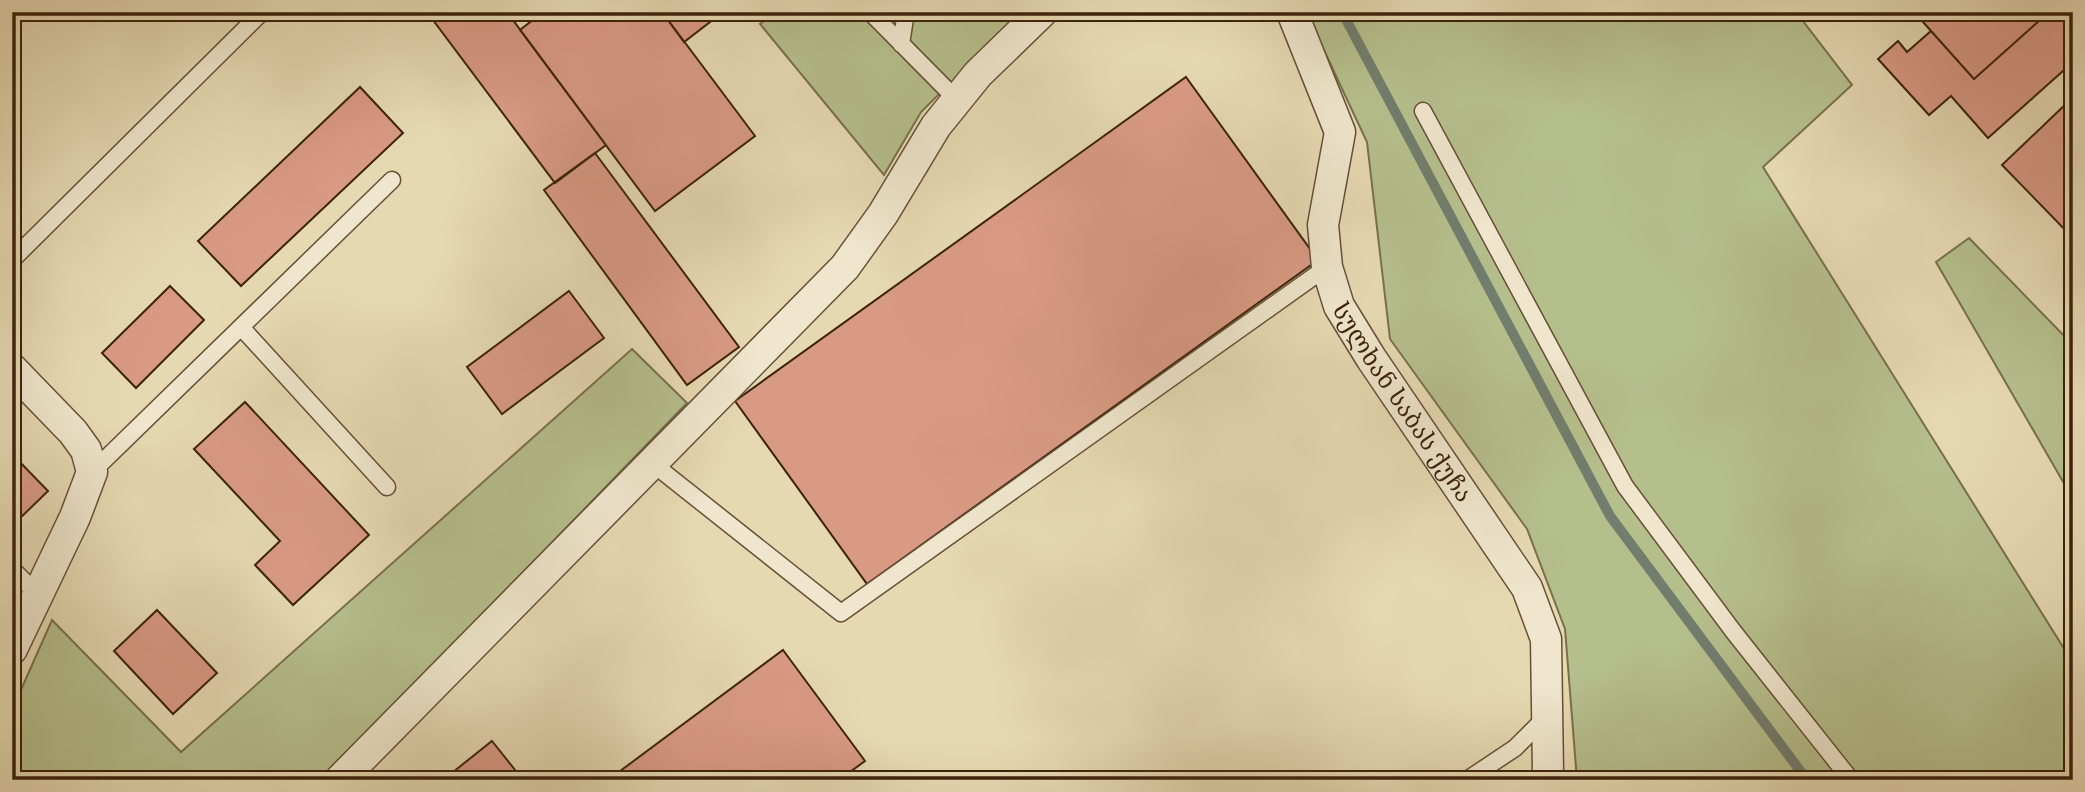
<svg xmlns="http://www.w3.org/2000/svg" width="2085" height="792" viewBox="0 0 2085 792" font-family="'Libre Caslon Text','Noto Serif Georgian',serif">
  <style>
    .green { fill: #b5bf8c; stroke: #78704c; stroke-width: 2 }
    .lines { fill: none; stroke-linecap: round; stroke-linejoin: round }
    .stream { stroke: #727d6d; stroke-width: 10 }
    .building { fill: #d99a84; stroke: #3c220c; stroke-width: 2 }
    .lane-casing { stroke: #665036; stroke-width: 19 }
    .street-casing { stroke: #665036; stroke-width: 33 }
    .lane { stroke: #efe6cd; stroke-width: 16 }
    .street { stroke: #efe6cd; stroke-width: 30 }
    .labels { text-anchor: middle; stroke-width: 5; stroke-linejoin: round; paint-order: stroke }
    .street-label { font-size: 24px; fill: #3c220c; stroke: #efe6cd }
  </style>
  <rect width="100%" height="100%" fill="#e6d9b2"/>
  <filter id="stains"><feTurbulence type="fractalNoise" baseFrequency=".00286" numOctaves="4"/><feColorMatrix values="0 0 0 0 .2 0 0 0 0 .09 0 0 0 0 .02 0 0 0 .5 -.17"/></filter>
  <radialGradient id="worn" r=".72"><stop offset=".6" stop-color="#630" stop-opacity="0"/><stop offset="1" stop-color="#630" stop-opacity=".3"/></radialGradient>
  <path class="green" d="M776,12h246l-101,100 -37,63 -124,-151z
    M1306,12h490l56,73 -89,82 310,496v117h-496l-12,-151 -38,-100 -137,-190 -23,-197z
    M1969,238l104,107v154l-137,-237z
    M632,349l55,54 -365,377h-310v-70l40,-90 129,132z"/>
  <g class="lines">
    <path class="stream" d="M1342,12l268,504 197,264"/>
  </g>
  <path class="building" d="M427,12h80l99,133 -51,38z
    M543,12h119l93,124 -100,75 -135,-181z
    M662,12h61l-39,30z
    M1915,12h19l-11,10z
    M1934,12h115l-75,67 -51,-57z
    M2049,12h24v50l-85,76 -37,-42 -22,19 -51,-56 20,-18 9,11 24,-21 43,48z
    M1186,77l132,183 -451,324 -132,-183z
    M360,87l43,46 -162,153 -43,-45z
    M2067,103l6,6v129l-71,-73z
    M595,153l144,194 -52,38 -143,-195z
    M170,286l34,34 -68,68 -34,-35z
    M569,291l35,47 -102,76 -35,-47z
    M245,402l124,133 -76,70 -38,-40 25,-24 -86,-92z
    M12,454l36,37 -36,35z
    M157,610l60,63 -44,41 -59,-63z
    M783,650l82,111 -26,19h-231z
    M492,741l31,39h-80z"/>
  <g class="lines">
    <g class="lane-casing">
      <path id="lane" d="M870,12l87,88
        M901,44l5,-32
        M1423,111l202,375 108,145 118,149
        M12,260l250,-248
        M241,327l146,160
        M652,463l189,150 486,-346
        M92,472l300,-292
        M12,569l26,26
        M1467,780l48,-32 31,-31"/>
    </g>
    <g class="street-casing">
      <g id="street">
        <path id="s1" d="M1292,12l48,120 -17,93 4,42 12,39 32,52 156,230 19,51 2,134 3,7"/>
        <path d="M12,369l61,63 13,18 6,22 -17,45 -63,132"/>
        <path d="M340,780l505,-513 38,-53 53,-88 42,-52 64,-62"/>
      </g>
    </g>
    <use href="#lane" class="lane"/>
    <use href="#street" class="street"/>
  </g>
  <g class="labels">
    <g class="street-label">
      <text dy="8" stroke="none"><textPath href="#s1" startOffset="422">სულხან საბას ქუჩა</textPath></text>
    </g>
  </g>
  <rect width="2085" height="792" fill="none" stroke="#e6d9b2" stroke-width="42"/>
  <rect x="14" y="14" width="2057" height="764" fill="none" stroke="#3c220c" stroke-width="3.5"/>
  <rect x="21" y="21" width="2043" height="750" fill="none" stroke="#3c220c" stroke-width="2"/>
  <rect width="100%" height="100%" filter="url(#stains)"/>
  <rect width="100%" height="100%" fill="url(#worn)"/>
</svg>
